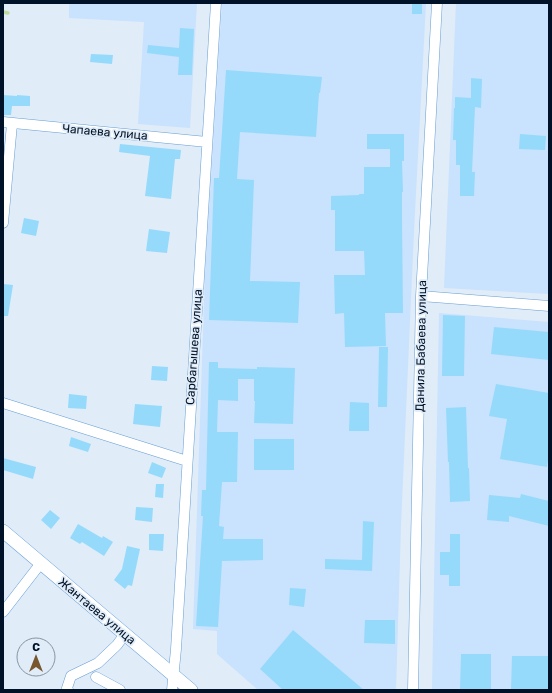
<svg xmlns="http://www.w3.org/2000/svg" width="552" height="693" viewBox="0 0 552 693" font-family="Rubik,sans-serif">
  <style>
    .built { fill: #c9e2fd }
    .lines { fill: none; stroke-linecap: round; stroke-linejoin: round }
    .stream { stroke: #bddd9d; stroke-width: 3.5 }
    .building { fill: #95dafb }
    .minor-casing { stroke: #669ed6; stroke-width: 11 }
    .major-casing { stroke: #669ed6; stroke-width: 14 }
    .minor { stroke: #fff; stroke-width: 10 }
    .major { stroke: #fff; stroke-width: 13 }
    .labels { text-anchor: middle; stroke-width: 3.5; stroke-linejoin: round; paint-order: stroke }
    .street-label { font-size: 12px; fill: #001227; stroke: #e0ecf8 }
  </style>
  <rect width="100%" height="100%" fill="#e0ecf8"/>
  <path class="built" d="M69,3h128l-7,125 -52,-4 6,-102 -75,-4z
    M222,3h204l-12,228 -13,294 -5,165h-138l-41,-36v-23l-24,-2 12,-356z
    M456,3h93v291l-105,-6z
    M439,313l110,9v368h-117z"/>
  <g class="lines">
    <path class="stream" d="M3,12l5,1"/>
  </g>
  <path class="building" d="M412,3h10v11h-10z
    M180,28l14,1 -2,46h-14l1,-18 -32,-4 1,-8 31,3z
    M91,54l22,1 -1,9 -22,-2z
    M226,70l96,7 -2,16h-1l-3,44 -76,-5 -3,47 17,1 -4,101 50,1 -2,41 -89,-3 5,-142h5z
    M471,78l11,1 -1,29 -6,-1 -3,65h3l-1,24h-14v-31h-4v-25h-3l1,-32h1v-11l16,1z
    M3,95l14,1v-1l13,1v10h-18l-1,9h-8z
    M367,134h37v27h-2l1,31h-1v26l1,95h-18l1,33 -41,1 -1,-34 -9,1 -1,-39h31l-1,-24h-29v-41h-4v-14l28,-1v-1h5v-27h26v-18h-23z
    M520,134l26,2 -1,14 -26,-1z
    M120,144l61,6 -1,9h-5l-4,40 -26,-3 5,-40 -31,-4z
    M24,218l15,3 -3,15 -15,-3z
    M149,229l21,3 -3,21 -21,-2z
    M3,284l10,1 -5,31h-5z
    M443,315l22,1 -1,60h-22z
    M494,327l55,5v28l-58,-6z
    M379,347h9l-1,60h-9z
    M209,362h9v6l39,1v-2l38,1 -2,56 -39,-1 1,-22h-1v-22h-16v22l-20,-1 -1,32h21l-1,50h-15l-3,44 5,1 -1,12h40v21l-41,1 -4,66 -22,-1 7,-110h-2l1,-26h4z
    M152,366l16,1 -1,14 -16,-1z
    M496,384l53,9v61l-2,13 -47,-8 7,-40 -18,-3z
    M69,394l18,2 -1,13 -18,-1z
    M350,402l19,1v28h-20z
    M135,404l27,2 -2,21 -27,-3z
    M466,407l2,61h1l1,33 -20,1 -1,-40h-1l-2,-54z
    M71,437l20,7 -3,8 -19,-6z
    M254,439h40v31h-40z
    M3,458l33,9 -3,12 -30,-9z
    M152,462l14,6 -4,10 -14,-5z
    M156,484h8l-1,14 -8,-1z
    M521,494l28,7v25l-40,-10v6l-22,-2 2,-25 31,3z
    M136,507l17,1 -1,14 -17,-2z
    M50,510l10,8 -9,11 -10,-9z
    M363,521l11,1 -2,49 -47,-2v-10l37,1z
    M78,524l24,14 1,-2 10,6 -9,14 -22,-14 -2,2 -10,-6z
    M149,534h15l-1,17 -14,-1z
    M450,534h10v52h-11v-11h-9v-23h10z
    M127,546l13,3 -8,37 -4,-1 -3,4 -11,-9 8,-11z
    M290,588l16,1 -2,18 -15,-2z
    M365,620h30v24l-31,-1z
    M293,630l71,60h-81l-23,-21z
    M461,654h30v36h-31z
    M512,656h37v34h-38z"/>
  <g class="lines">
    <g class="minor-casing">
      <path id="minor" d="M3,122l204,20
        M3,223l9,-99
        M421,296l128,10
        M3,403l184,58
        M3,612l38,-49
        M96,677l24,13
        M68,690l-1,-2 4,-12 27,-13 19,-18 8,-11
        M172,690l4,-41 40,-646
        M413,690l8,-394 16,-293"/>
    </g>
    <g class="major-casing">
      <path id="major" d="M3,531l188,159"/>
    </g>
    <use href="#minor" class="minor"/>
    <use href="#major" class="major"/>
  </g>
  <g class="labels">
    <g class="street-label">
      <text transform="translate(105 132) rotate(5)" y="4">Чапаева улица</text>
      <text transform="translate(421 346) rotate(-89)" y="4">Данила Бабаева улица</text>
      <text transform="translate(194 347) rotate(-86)" y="4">Сарбагышева улица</text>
      <text transform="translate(97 611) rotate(40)" y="4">Жантаева улица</text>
    </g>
  </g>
  <rect width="552" height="693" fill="none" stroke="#001227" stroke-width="8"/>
  <g transform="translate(36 657)"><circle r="19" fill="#e0ecf8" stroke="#8695a4"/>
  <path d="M0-3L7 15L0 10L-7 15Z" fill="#78562e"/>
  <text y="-6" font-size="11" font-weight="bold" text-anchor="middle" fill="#001227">С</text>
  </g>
</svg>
